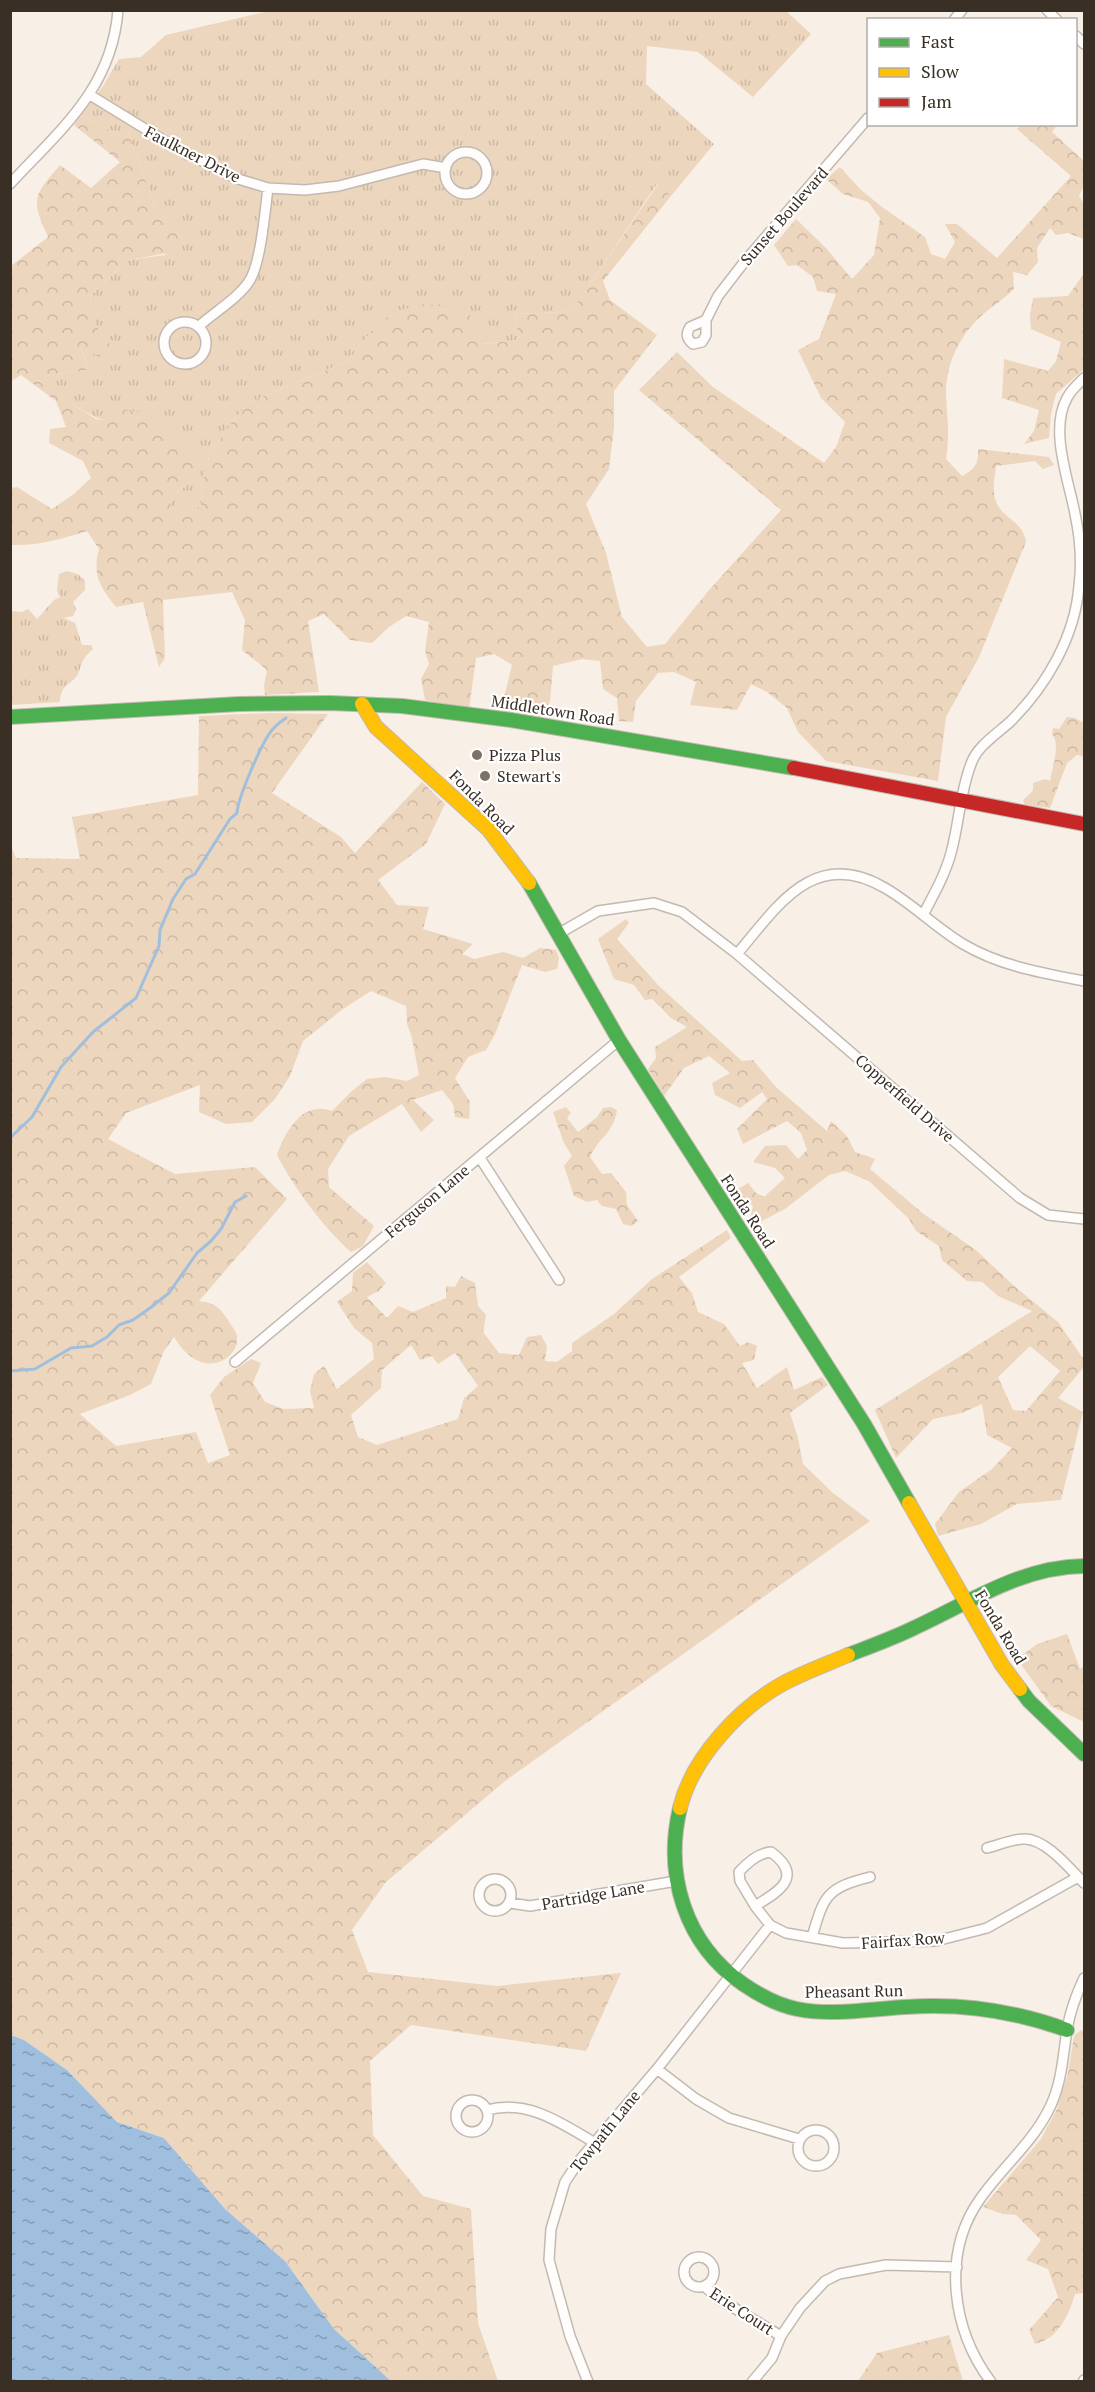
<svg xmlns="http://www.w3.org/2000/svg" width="1095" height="2392" viewBox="0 0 1095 2392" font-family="'PT Serif',serif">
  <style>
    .grass { fill: url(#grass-tufts) }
    .forest { fill: url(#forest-crowns); fill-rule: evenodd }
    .water { fill: url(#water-ripples) }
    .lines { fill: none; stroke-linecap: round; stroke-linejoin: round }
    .stream { stroke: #a0bfdf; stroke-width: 3 }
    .street-casing { stroke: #c2b9b1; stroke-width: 12 }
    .fast-casing { stroke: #c2b9b1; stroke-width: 16 }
    .slow-casing { stroke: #c2b9b1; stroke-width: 16 }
    .jam-casing { stroke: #c2b9b1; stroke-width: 16 }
    .street { stroke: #fefdfb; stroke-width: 9 }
    .fast { stroke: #4caf50; stroke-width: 14 }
    .slow { stroke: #ffc107; stroke-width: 14 }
    .jam { stroke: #c62828; stroke-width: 14 }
    .poi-dot { fill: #7c7269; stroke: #fff; stroke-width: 2 }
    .labels { text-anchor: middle; stroke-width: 4.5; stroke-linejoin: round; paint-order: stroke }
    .street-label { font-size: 16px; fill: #392f25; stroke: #fff }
    .poi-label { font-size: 16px; fill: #392f25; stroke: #fff; text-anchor: start }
  </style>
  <defs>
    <pattern id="grass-tufts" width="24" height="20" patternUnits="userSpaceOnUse" patternTransform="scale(1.5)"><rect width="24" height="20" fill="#edd6be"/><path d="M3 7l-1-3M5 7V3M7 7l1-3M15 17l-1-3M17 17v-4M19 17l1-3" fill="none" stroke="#ccb8a3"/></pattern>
    <pattern id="forest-crowns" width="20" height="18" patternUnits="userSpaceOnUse" patternTransform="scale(1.5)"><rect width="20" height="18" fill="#edd6be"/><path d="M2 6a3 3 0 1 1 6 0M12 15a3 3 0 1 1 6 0" fill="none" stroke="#ccb8a3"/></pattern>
    <pattern id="water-ripples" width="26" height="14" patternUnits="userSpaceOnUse" patternTransform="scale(1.5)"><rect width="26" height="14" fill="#a0bfdf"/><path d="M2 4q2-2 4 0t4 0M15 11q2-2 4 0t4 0" fill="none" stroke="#839cb5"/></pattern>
  </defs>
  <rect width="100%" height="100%" fill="#f8efe6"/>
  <path class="grass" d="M273,10h512l26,24 -58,63 -55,-45 -51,-6 -1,38 68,60 -43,52 -14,-12 -81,121 -13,7 -48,2 4,26 -37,4 -105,-20 -29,37 -100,42 -20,24 -19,29 -8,32 1,17 -17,9 -16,-6 3,-12 19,-14 -81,-60c-29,-7 -48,-29 -74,-43l19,-5 33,-4 -8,-25 33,3c-15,-18 -24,-26 -22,-53l37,-35 37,-5 17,-18 -27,-30 -27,-75 -9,3 -38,-20 22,-29 16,-27 22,-2 25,-22z
    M67,571l11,3 7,7v9l-12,12 3,7 -3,7 -9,2 11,5 7,22h9l2,4c-11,10 -10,12 -15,25 -5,10 -18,10 -18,28l-49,3v-94l11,1 6,-3 9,10 17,-19 6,-3 -3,-7 2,-16z"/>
  <path class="forest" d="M81,115l38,20 9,-3 27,75 27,30 -8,15 -46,8 -37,35c-2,24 7,37 23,53l-15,9 -19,-11 8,24 -33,4 -18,6 13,6 27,21 19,12 14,2 8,-13 30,6 49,38 -6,30 -19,14 -2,12 15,6 17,-9 -1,-17 8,-32 19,-29 20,-24 100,-42 29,-37 19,-13 29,-7 22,3 23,8 12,18 1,11 36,-4 -4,-26 48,-2 13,-7 82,-121 13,12 -68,85 7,19 47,35 -43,56v36l-5,42 -23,35 20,49 16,64 25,30 18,-3 45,-55 71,-79 -142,-120 38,-38 36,35 111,76 12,-16 9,-25 -24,-24 -23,-48 21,-11 17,-45 -19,-3 -4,-14 -16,-12 -9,1 -14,-21 22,-26 30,29 26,31 22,-24 6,-37 -12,-16 -25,-8 -17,-15 14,-12 20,22 22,18 43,30 6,17 14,5 10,-17 -10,-18h12l40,34 74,-82 -54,-47 4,-4h36l-5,7 32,29v24l-5,11 5,8v35l-16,-6 -12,2 -6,-7 -13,20 1,14 -11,13 -14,-3 1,17c-11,11 -25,19 -36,30 -20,20 -32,46 -32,75 1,23 4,41 0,65l16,17c13,-6 17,-13 16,-27l71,8 5,8 -11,4 -8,-8 -39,5c-1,12 -5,26 1,38 8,16 26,17 29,38l-47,115 -33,60 -8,64 -112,-20 -28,-29 -11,-24 -20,-16 -16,-8 -14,26 -47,-5 6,-23 -22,-10 -16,1 -22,28 -3,21 -14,-1 -2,-23 -14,-9 -3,-28 -18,-2 -29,7 -3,35 -7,17 -43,-4 12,-49 -18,-11 -18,4 -7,51 -44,-9 -4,-21 8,-15 -4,-13 4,-29 -23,-6 -17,11 -17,16 -22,-3 -26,-26 -16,7 11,71 -54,3 -1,-10 3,-15 -25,-20 3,-30 -13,-28 -69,8 2,58 -6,9 -16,-65 -27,5c-16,-20 -24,-32 -17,-58l-12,-18c-25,8 -49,15 -76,14v-57l6,-1 35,22 22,-15 17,-16 -8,-17 -34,-18 1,-14 16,-2 -10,-26 -35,-26 -11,7 1,-116 37,-29c-18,-39 -14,-41 12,-72l31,23 29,-26 -46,-37z
    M1084,273v96l-28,25 -5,20 -2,24 -25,6 10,-13 5,-21 -37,-12 2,-39 44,12 8,-10 5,-19 -30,-13 -1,-14 3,-17 35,-2z
    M270,713l58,1 -56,79 69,44 14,16 67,-71 23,22 -19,40 -48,36 19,25 32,2 -6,22 50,15 -11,10 12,5 29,-7 20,6 17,-10 16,2 3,8 -2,11 -12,3 -23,-7 -27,69 -9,16 -18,7 -13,21 15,24 -1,17 -14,-2 -2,-13 -11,-14 -29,10 21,20 -13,12 -19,-28 -53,32 -21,33 1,18 45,39 -11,20 -12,6c-28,-25 -57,-64 -74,-97 8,-24 26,-55 55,-44l20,-20 15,-12 18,-2 22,4 12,-6 -7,-37 -5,-14 -1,-18 -35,-15 -28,18 -40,32 -13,35 -15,23 -23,23 -26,2 -27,-12 1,-27 -74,28 -18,26 67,35 80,-7 32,32 -88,102c15,2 20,5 29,19 3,5 8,11 9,16 2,19 -19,32 -36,26 -13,-5 -20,-14 -27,-25l-10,14 -13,33 -21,11 -50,19 36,32 80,-14 12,31 22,-8 -20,-60 14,-18 27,-18 10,4 -8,20 12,19 19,7 30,-1 -4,-17 4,-17 10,-8 13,23 37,-30 -2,-16 -18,-15 -17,-26 15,-11 1,-18 14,-11 19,21 -7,8 -12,6 20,21 11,-12 15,6 33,-14v-12l9,1 6,-11 14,7 3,23 8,9 -3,17 16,21 20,2 8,-18 14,-2 6,11 -2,15 12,1 15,-11v-8l42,-29 38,-35 75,-49 4,8 -52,39 13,16 6,19 26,12 16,22 8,-4 9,4 -3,14 -12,3 15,25 30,-21 7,23 28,-13 6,8 -38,28 8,25 5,26 30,29 37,28 -365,260 -119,101 -34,48 16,42 129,14 124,-13 -35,78 -175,-26 -41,36 3,74 50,61 48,13 7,114 20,58h-107l-57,-52 -49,-68 -60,-52 -61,-71 -47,-16 -50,-52 -43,-30 -13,-5 -1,-1191 6,14 64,1 -8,-42 126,-22 1,-79zM411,1345l9,15 12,-4 6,8 17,-11 23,33 -14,12 -6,21 -81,26 -19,-8 -7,-22 30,-27 1,-18z
    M1067,717l8,1 7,4 2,-2v41l-2,-5 -5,-1 -10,8 -17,45 -25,-3 -2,-5 10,-9v-8l12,-4 5,2c2,-14 11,-36 2,-47l1,-6 6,1z
    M626,919l3,4 -12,16 42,47 83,75 11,-1 23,27 51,44 4,-10 16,15 8,16 20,7 -5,10 55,46 51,35 37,35 45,37 24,35h2v10l-26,31 25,14 -22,88 -44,4 -36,20 -43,12 -3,-12 24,-32 33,-23 20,-21 -25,-13 -5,-31 -20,9 -29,6 -37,39 -21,-48 157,-99 -34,-15 -16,-14 -15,-1 -25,-21 -3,-14 -23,-15 -7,-12 -40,-38 -24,-10 -16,4 -44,34 -27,14 -8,-4 3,-13 -5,-6 -9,-2 -1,-9 10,-6 8,10 8,4 21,-19 -10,-10 -22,-6 12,-16 21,-1 12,14 9,-9 -6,-17 -14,-12 -44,23 -6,-15 30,-30 -5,-7 -22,16 -25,-13 -3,-12 18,-10 -21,-17 -25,12 -20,28 -16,-27 8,-11 -1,-11 32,-20 -16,-9 -19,-19 -7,1 -11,-15 -20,-6 -16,-40zM1030,1346l30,25 -34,40 -13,-1 -15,-33z
    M566,1107l5,6 -4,5 11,14 19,-15 6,-9 8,-1 6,3c-4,25 -17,25 -27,47l12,17 9,-1 15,19 1,13 11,16 -6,5 -9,-2 -7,-15 -14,-3 -5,-6 -10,2 -13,-6 -10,-30 8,-10 -8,-13 -11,-31z
    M1067,1634l13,35 4,-3v56l-33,-16 -34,-47 20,-15z
    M1081,2030l3,2v261l-9,1c-6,21 -17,45 -40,50l-6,-14 29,-33 -10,-28 -22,-9 15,-20 -25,-25 -13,-1 -20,-7 58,-68 16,-30 11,-36 6,-37z
    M949,2335l14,46h-105l19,-28z"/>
  <path class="water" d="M11,2035l13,5 43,30 50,52 47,16 61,71 60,52 49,68 57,52h-380z"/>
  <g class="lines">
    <path class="stream" d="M10,1138l22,-21 29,-50 32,-35 43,-34 23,-52 1,-16 13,-31 13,-20 9,-5 35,-55 7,-6c1,-16 23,-65 32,-79 4,-6 11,-12 17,-16
      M10,1371l25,-2 36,-21 21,-2 15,-9 12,-12 14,-5 17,-12 19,-15 28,-40 14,-12 10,-12 14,-27 11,-6"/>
    <g class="street-casing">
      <path id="street" d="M1047,10l10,10
        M954,20l8,-10
        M1076,36l8,8
        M90,95l83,51 62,32 33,10 37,2 34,-4 84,-22 23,4
        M445 173a21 21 0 1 1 42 0a21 21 0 1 1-42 0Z
        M10,184c50,-54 102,-95 108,-174
        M706,320l12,-24 27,-35 123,-143
        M706,320v15l-4,7 -9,2c-7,-6 -7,-10 -3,-17z
        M164 343a21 21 0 1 1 42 0a21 21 0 1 1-42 0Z
        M198,327c16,-15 40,-28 52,-47 11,-19 15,-69 18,-92
        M923,915c11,-21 22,-40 28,-62 8,-29 9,-61 20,-89 6,-18 26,-30 40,-43 35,-35 64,-84 68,-135 3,-24 1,-49 -4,-72 -6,-33 -26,-84 -8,-116 4,-8 11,-14 17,-20
        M558,934l40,-23 56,-8 28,9 55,42 283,244 28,17 36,4
        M737,954c40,-47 77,-108 148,-66 28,16 51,40 78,56 37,22 79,29 121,37
        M480,1158l79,122
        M235,1362l384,-322
        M987,1848c12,-3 25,-9 37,-9 21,-1 46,30 60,44
        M771,1852c34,25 7,40 -16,54l-15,-25 -1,-9c8,-9 20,-19 32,-20z
        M479 1895a16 16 0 1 1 32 0a16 16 0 1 1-32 0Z
        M510,1903l20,3 146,-25
        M755,1906l15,19 16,8 57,10 93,-2 51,-13 91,-51
        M812,1937c12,-41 14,-49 58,-60
        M657,2069l39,30 33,19 70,21
        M456 2116a16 16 0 1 1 32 0a16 16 0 1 1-32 0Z
        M487,2110c41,-11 74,13 108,33
        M798 2148a18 18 0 1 1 36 0a18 18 0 1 1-36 0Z
        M684 2272a15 15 0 1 1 30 0a15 15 0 1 1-30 0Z
        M704,2286l15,13 62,37
        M588,2382l-18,-46 -21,-76 2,-31 14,-47 14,-21 78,-92 113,-144
        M752,2382l20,-24 9,-22 19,-28 25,-27 14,-7 47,-9 71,2
        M991,2382c-39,-52 -50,-128 -11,-183 23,-33 54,-57 71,-94 11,-24 12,-50 16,-75 3,-19 9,-35 17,-52
        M1083,2382l1,-2"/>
    </g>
    <g class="fast-casing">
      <path id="fast" d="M10,717l229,-13 91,-1 72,3 109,14 283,48
        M529,883l90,157 245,384 45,79
        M848,1655c23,-9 46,-17 68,-28 56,-26 105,-60 168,-61
        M1020,1689l9,12 55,53
        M680,1808c-16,67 5,136 63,176 16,11 34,21 54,25 35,7 73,0 109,-2 55,-4 109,4 161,23"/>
    </g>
    <g class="slow-casing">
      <path id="slow" d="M362,704l14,23 112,102 41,54
        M909,1503l93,162 18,24
        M680,1808c12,-50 60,-101 104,-125 21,-11 43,-19 64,-28"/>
    </g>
    <g class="jam-casing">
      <path id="jam" d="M794,768l290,56"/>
    </g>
    <use href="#street" class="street"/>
    <use href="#fast" class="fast"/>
    <use href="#slow" class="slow"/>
    <use href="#jam" class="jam"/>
  </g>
  <g class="poi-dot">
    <circle cx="477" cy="755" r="6"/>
    <circle cx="485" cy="776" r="6"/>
  </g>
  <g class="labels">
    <g class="street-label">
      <text transform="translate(193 154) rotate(27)" y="6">Faulkner Drive</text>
      <text transform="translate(784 216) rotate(-49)" y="6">Sunset Boulevard</text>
      <text transform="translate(553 710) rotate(9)" y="6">Middletown Road</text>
      <text transform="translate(482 802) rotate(45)" y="6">Fonda Road</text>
      <text transform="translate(905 1098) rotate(41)" y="6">Copperfield Drive</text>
      <text transform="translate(427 1201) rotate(-40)" y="6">Ferguson Lane</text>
      <text transform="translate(748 1211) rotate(57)" y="6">Fonda Road</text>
      <text transform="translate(1001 1627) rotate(59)" y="6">Fonda Road</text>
      <text transform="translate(593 1895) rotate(-10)" y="6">Partridge Lane</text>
      <text transform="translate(903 1940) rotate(-4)" y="6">Fairfax Row</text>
      <text transform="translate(854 1991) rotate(-1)" y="6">Pheasant Run</text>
      <text transform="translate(605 2131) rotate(-51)" y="6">Towpath Lane</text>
      <text transform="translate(742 2311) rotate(33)" y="6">Erie Court</text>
    </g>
    <g class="poi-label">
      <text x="489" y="761">Pizza Plus</text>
      <text x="497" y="782">Stewart's</text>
    </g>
  </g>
  <rect width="1095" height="2392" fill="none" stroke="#392f25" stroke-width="24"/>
  <rect x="867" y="18" width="210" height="108" fill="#ffffff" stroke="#b0aca8" stroke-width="1.5"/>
  <rect x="879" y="38" width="30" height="9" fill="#4caf50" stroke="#b0aca8" stroke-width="1.5"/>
  <text x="921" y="48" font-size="18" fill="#392f25">Fast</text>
  <rect x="879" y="68" width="30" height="9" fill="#ffc107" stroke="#b0aca8" stroke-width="1.5"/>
  <text x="921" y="78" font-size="18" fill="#392f25">Slow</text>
  <rect x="879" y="98" width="30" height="9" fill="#c62828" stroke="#b0aca8" stroke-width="1.5"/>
  <text x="921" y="108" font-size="18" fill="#392f25">Jam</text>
</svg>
